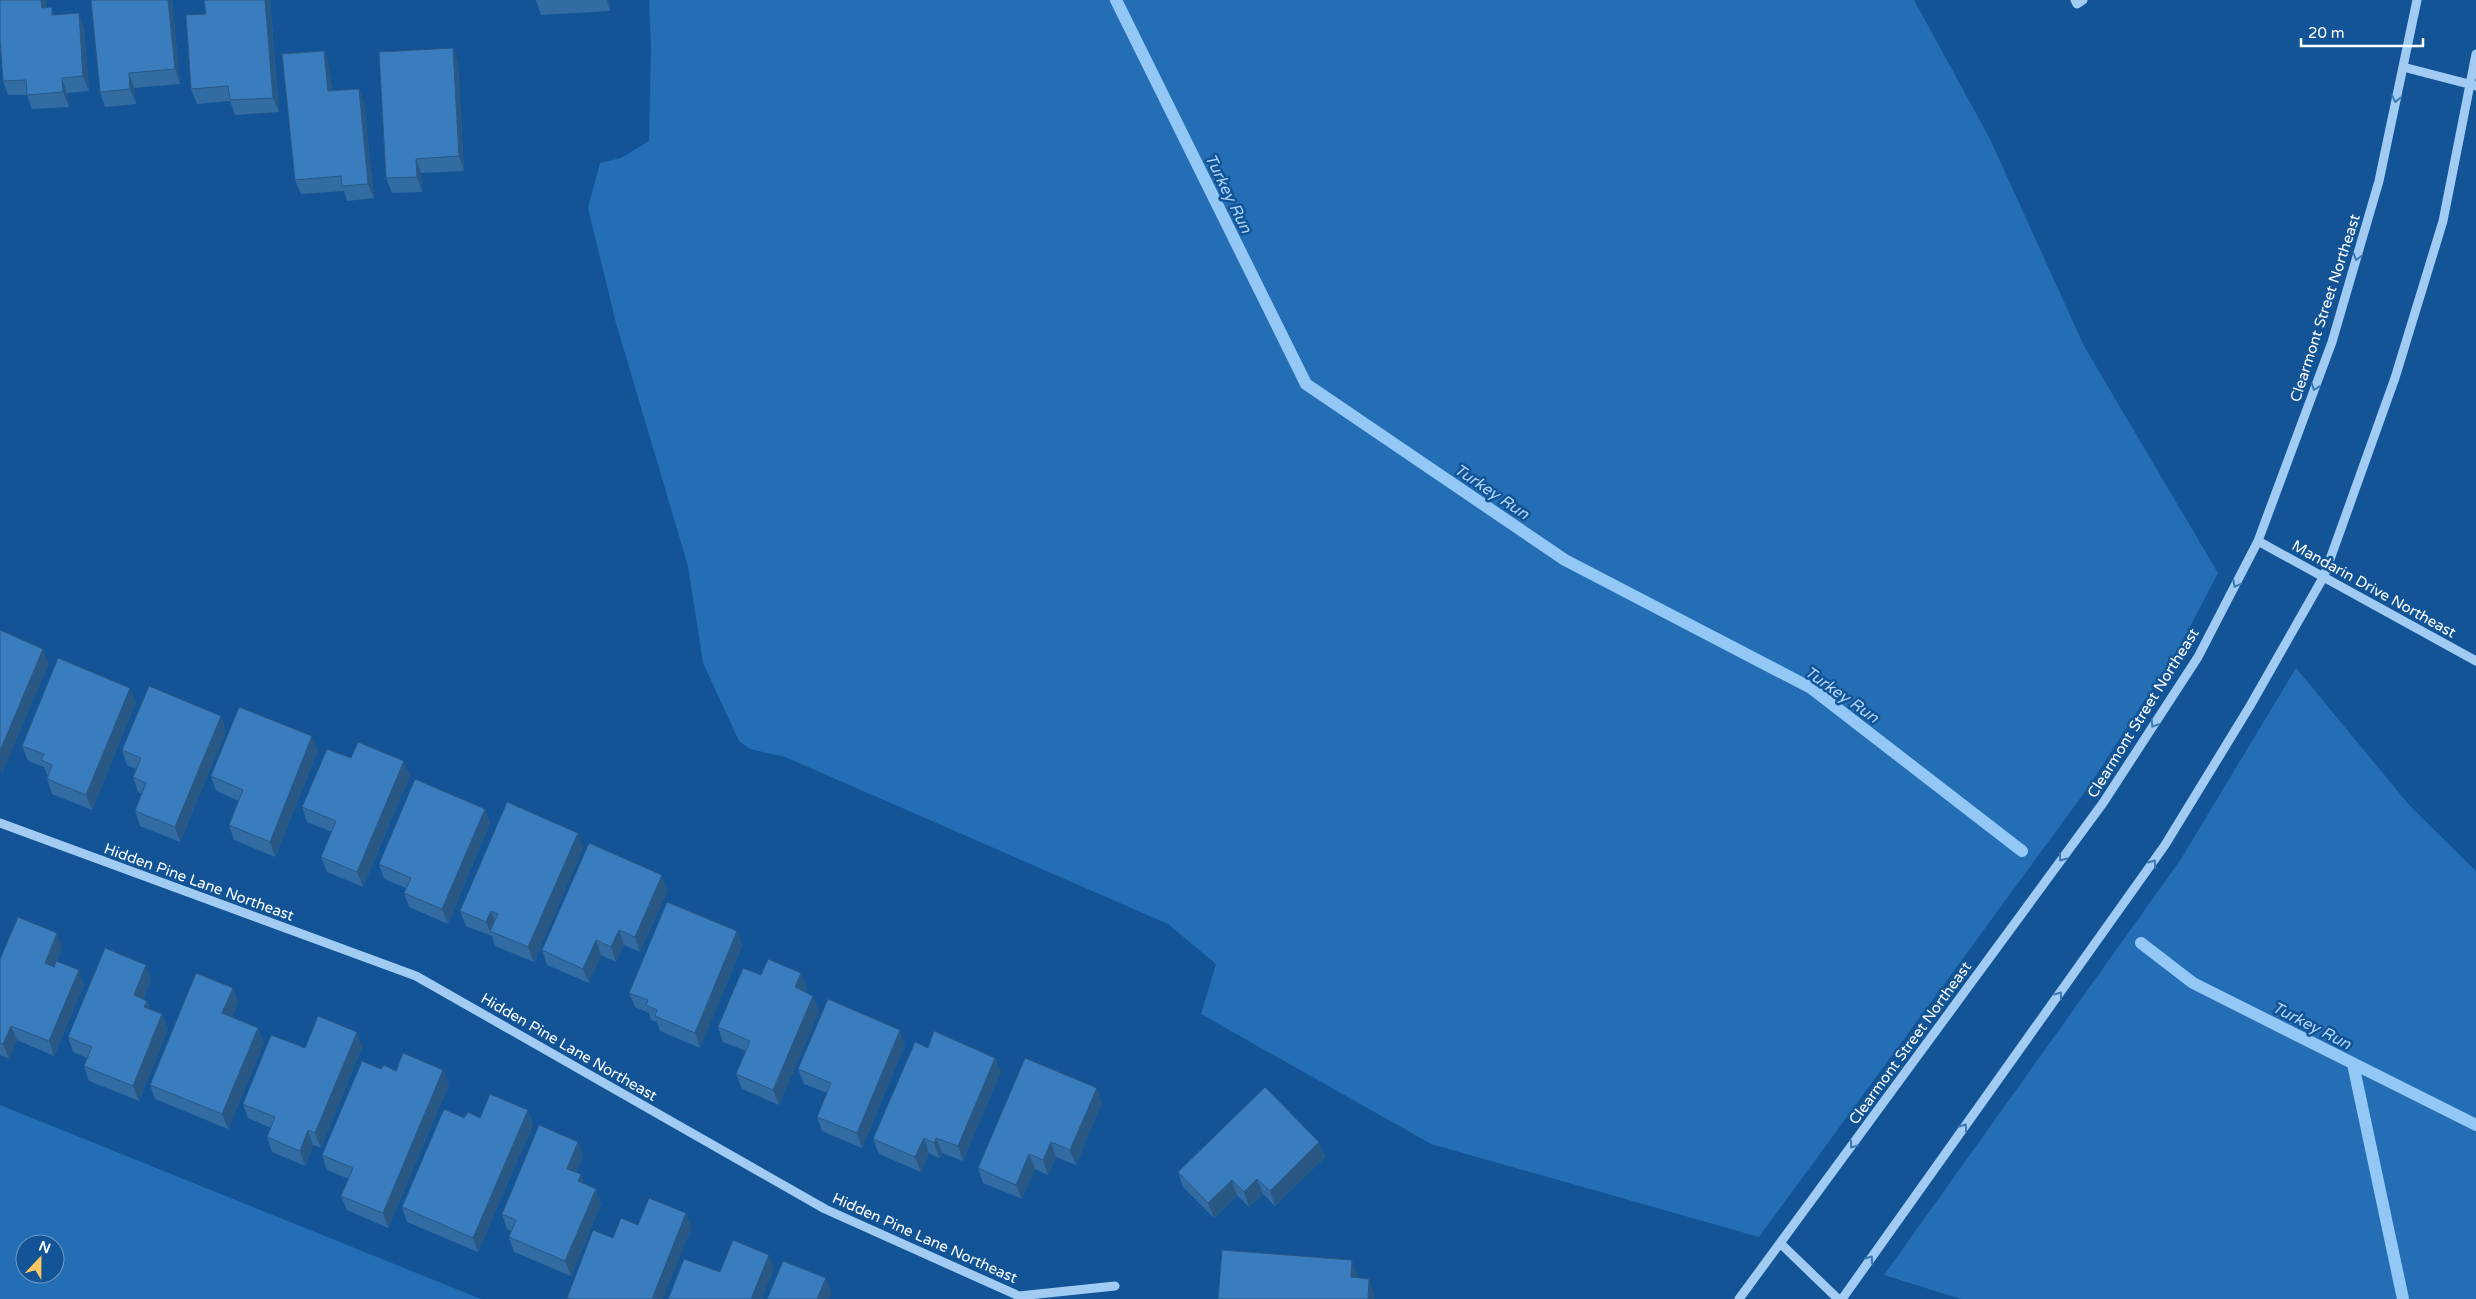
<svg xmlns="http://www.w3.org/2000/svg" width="2476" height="1299" viewBox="0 0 2476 1299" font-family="'Varela Round',sans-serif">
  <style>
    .green { fill: #246eb5; fill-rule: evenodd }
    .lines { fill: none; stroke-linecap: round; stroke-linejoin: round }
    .stream { stroke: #93c7f6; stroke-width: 12 }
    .minor { stroke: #a1cbf3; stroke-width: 9 }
    .wall { fill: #326ca3 }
    .shaded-wall { fill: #295885 }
    .building { fill: #3a7dbe; stroke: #295885 }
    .oneway { stroke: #3d78b2 }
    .labels { text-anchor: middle; stroke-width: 5; stroke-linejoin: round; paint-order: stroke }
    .street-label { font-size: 15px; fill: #fff; stroke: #125496 }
    .water-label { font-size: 16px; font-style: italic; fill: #aed5fa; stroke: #125496 }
  </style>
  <rect width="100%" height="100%" fill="#125496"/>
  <path class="green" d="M649,0h1265l76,139 94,207 134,227 -38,73 -93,143 -328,448 -328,-93 -230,-130 15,-50 -48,-40 -383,-167 -35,-8 -11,-8 -36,-78 -15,-97 -72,-243 -28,-115 12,-45 21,-5 28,-17 2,-93z
    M2296,668l114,138 66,65v428h-515l-77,-24 297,-416z
    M0,1105l481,194h-481zM25,1244h30v30h-30z"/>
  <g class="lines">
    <path class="stream" d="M1116,0l190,384 259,176 246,128 211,163
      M2141,943l52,40 283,142
      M2353,1064l50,235"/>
    <path class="minor" d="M2075,0l2,4 6,-4
      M2403,67l73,19
      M2258,541l218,120
      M0,823l416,153 409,233 194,87 96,-10
      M1780,1243l58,56
      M1739,1299l364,-496 95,-146 60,-116 74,-199 47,-161 38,-181
      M1842,1299l323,-454 85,-139 74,-130 71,-198 48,-157 33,-167"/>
  </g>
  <path class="wall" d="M0,0h46v7l9,8 29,13 5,63 -22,2 2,14 -37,2 -5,-14h-19l-5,-14z
    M172,0l8,84 -46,4 2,16 -31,3 -5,-15z
    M270,0l9,112 -44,3 -5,-14 -33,3 -6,-15 15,-75z
    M536,0h73l1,11 -69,4z
    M453,48l5,14 6,109 -43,2 1,19 -30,1 -6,-15z
    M324,51l5,14 3,26 27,-2 5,15 10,94 -27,3 -3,-10 -43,3 -6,-14z
    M136,702l-44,108 -40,-16 -5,-15 1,-4h-1l-3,-8 -16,-6 -6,-15z
    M221,716l5,15 -46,111 -40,-16 -5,-15 7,-17 -4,-2 -5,-15 3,-8 -9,-4 -5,-15z
    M318,751l-43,106 -41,-17 -5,-15 10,-24 -23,-10 -5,-15z
    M351,758l59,18 -47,111 -36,-15 -6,-15 11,-25 -25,-10 -5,-15z
    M485,809l5,14 -42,101 -39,-17 -5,-14 2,-5 -22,-9 -5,-15z
    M583,848l-49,114 -39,-16 -3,-10 -26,-10 -6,-15z
    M668,890l-28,62 -16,-7 -8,17 -15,-7 -12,28 -42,-18 -5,-15z
    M737,931l5,15 -42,102 -40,-17 -3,-9 -6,-2 -2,-7 -14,-6 -6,-14z
    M62,948l-5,13 27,24 -30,71 -37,-16 -8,19 -9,-4v-96z
    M801,973l6,15 -2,4 14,19 -40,94 -37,-16 -6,-15 10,-23 -23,-9 -5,-15z
    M151,980l-8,19 4,2 3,8 12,5 6,15 -29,72 -50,-20 -5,-15 3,-8 -14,-6 -5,-15z
    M233,988l5,15 -6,14 26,11 6,15 -36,86 -73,-30 -5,-14z
    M905,1045l-43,103 -40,-17 -5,-14 10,-24 -23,-9 -6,-15z
    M362,1047l-41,101 -8,-3 -8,21 -33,-14 -5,-15 4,-9 -23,-10 -5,-14 62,-56z
    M928,1048l67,10 6,14 -38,89 -21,-8 -3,5 -10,-5 -8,19 -42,-18 -6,-15z
    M381,1069l15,2 53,14 -61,143 -41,-18 -6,-14 8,-17 -22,-9 -5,-15z
    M1102,1102l-26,63 -20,-8 -8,18 -13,-6 -13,30 -39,-16 -5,-15z
    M528,1110l5,15 -55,127 -71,-30 -5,-15 62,-89h16z
    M1319,1142l6,15 -50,49 -12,-12 -14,13 -12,-12 -23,23 -31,-31 -5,-15z
    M583,1156l-7,17 8,11 17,20 -30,72 -57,-24 -5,-15 2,-6 -4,-2 -5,-15z"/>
  <path class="shaded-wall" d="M41,0h5l1,22 -5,-14z
    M168,0h4l8,84 -5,-15z
    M265,0h5l9,112 -6,-14z
    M606,0h3l1,11z
    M79,13l5,15 5,63 -6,-15z
    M453,48l5,14 6,109 -5,-15z
    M324,51l5,14 5,41 -6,-15z
    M129,73l5,15 2,16 -6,-15z
    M62,78l5,15 2,14 -6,-15z
    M359,89l5,15 10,94 -6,-14z
    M416,159l5,14 1,19 -5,-15z
    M43,649l6,15 -47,110 -2,-6v-17z
    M130,688l6,14 -44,108 -6,-15z
    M221,716l5,15 -46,111 -5,-15z
    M312,736l6,15 -43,106 -5,-15z
    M404,761l6,15 -47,111 -6,-15z
    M485,809l5,14 -42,101 -6,-15z
    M578,833l5,15 -49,114 -6,-15z
    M662,875l6,15 -28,62 -5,-15z
    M491,911l6,15 -7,5 2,6 -6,-15z
    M619,930l5,15 -8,17 -5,-15z
    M737,931l5,15 -42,102 -5,-15z
    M57,933l5,15 -12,30 -5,-15z
    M596,940l5,15 -12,28 -6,-14z
    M146,965l5,15 -12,30 -5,-15z
    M79,970l5,15 -30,71 -5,-15z
    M801,973l6,15 -7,14 -5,-15z
    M233,988l5,15 -10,25 -6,-15z
    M813,996l6,15 -40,94 -6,-15z
    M147,1001l5,14 -8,-8z
    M162,1014l6,15 -29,72 -6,-15z
    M11,1026l6,14 -8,19 -6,-15z
    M258,1028l6,15 -36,86 -6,-15z
    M900,1030l5,15 -43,103 -5,-15z
    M357,1032l5,15 -41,101 -6,-15z
    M995,1058l6,14 -38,89 -5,-15z
    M443,1070l6,15 -61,143 -5,-15z
    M1097,1088l5,14 -26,63 -6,-15z
    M528,1110l5,15 -55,127 -5,-14z
    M308,1130l5,15 -8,21 -5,-15z
    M924,1138l5,15 -8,19 -6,-15z
    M936,1138l6,15 -3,5 -5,-15z
    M578,1142l5,14 -11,27 -5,-14z
    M1051,1142l5,15 -8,18 -5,-15z
    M1319,1142l6,15 -50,49 -5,-15z
    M1029,1154l6,15 -13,30 -6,-14z
    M581,1174l5,15 -8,-8z
    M1257,1179l6,15 -14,13 -5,-15z
    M1232,1180l5,15 -23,23 -6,-15z
    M596,1189l5,15 -30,72 -6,-15z
    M686,1213l6,14 -29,72h-11z
    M769,1255l5,14 -12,30h-11z
    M1352,1260l5,15 -1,17 -5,-15z
    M826,1278l6,15 -3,6h-12z
    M1369,1279l5,15v5h-6z"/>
  <path class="building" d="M0,0h41l1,8 10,-1v8l27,-2 4,63 -21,2 1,14 -36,3 -1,-15 -23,1 -3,-42z
    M91,0h77l7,69 -46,4 1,16 -30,3z
    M204,0h61l8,98 -43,2 -2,-14 -37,3 -5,-74 20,-1z
    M453,48l6,108 -43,3 1,18 -31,1 -7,-126z
    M324,51l4,40 31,-2 9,95 -26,2 -1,-10 -46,4 -13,-126z
    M0,630l43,19 -43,102z
    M58,658l72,30 -44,107 -39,-16 5,-14 -11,-5 3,-6 -22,-8z
    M149,686l72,30 -46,111 -40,-16 11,-28 -13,-6 8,-19 -19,-8z
    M239,707l73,29 -42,106 -41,-17 14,-35 -32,-14z
    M358,742l46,19 -47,111 -36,-15 15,-36 -34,-14 25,-58 24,9z
    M415,779l70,30 -43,100 -38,-16 7,-15 -32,-14z
    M507,802l71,31 -50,114 -38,-16 8,-17 -7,-3 -5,11 -26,-11z
    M589,843l73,32 -27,62 -16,-7 -8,17 -15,-7 -13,29 -41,-19z
    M667,902l70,29 -42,102 -40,-17 2,-6 -11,-5 2,-5 -19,-7z
    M18,917l39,16 -12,30 9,4 2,-6 23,9 -30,71 -38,-15 -8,18 -3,-1v-84z
    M105,948l41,17 -12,30 13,6 -3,6 18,7 -29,72 -49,-20 8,-19 -24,-10z
    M768,959l33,14 -6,14 18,9 -40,94 -37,-16 14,-33 -32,-14 25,-59 18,7z
    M196,973l37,15 -11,25 36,15 -36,86 -72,-29z
    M828,999l72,31 -43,103 -40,-16 14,-34 -33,-14z
    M318,1016l39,16 -42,101 -7,-3 -8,21 -33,-14 8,-20 -32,-13 28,-69 34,13z
    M934,1031l61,27 -37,88 -22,-8 -2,5 -10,-5 -9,19 -42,-18 42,-97 13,6z
    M403,1053l40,17 -60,143 -42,-17 12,-28 -31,-13 40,-94 19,8 3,-4 12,6z
    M1025,1058l72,30 -27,62 -19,-8 -8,18 -14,-6 -13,31 -38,-17z
    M1265,1087l54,55 -49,49 -13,-12 -13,13 -12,-12 -24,23 -30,-31z
    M490,1094l38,16 -55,128 -71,-31 42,-98 20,9 4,-6 12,6z
    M539,1125l39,17 -11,27 14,5 -3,7 18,8 -31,72 -56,-24 7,-17 -14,-6z
    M649,1198l37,15 -34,86h-82l-3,-1 26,-68 20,8 8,-20 17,7z
    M733,1240l36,15 -18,44h-83l16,-40 36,13z
    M1222,1250l130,10 -1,17 18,2 -1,20h-150z
    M783,1261l43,17 -9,21h-50z"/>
  <defs><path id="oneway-chevron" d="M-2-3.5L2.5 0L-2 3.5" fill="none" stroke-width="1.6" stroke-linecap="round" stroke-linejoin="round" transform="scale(1.25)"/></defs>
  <g class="oneway">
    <use href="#oneway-chevron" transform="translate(2396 99) rotate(102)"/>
    <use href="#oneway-chevron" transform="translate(2357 257) rotate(106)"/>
    <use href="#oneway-chevron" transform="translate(2315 387) rotate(110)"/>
    <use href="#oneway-chevron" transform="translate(2236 584) rotate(118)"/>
    <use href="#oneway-chevron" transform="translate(2154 724) rotate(123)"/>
    <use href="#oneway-chevron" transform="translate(2062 858) rotate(126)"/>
    <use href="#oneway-chevron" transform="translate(2153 863) rotate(-54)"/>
    <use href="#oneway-chevron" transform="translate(2059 995) rotate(-54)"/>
    <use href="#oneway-chevron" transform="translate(1964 1127) rotate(-54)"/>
    <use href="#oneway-chevron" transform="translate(1853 1145) rotate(126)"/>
    <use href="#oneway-chevron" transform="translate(1870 1259) rotate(-54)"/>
  </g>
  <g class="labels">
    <g class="street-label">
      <text transform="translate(2325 308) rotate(-72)" y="5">Clearmont Street Northeast</text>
      <text transform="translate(2374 589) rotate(29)" y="5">Mandarin Drive Northeast</text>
      <text transform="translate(2143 713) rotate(-58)" y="5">Clearmont Street Northeast</text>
      <text transform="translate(199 882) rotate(20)" y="5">Hidden Pine Lane Northeast</text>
      <text transform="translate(1910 1043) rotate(-54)" y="5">Clearmont Street Northeast</text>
      <text transform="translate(569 1047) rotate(30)" y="5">Hidden Pine Lane Northeast</text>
      <text transform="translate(925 1238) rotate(24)" y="5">Hidden Pine Lane Northeast</text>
    </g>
    <g class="water-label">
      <text transform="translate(1229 193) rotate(64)" y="6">Turkey Run</text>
      <text transform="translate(1492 491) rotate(34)" y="6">Turkey Run</text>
      <text transform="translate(1842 694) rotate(35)" y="6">Turkey Run</text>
      <text transform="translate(2312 1025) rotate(27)" y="6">Turkey Run</text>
    </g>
  </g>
  <g transform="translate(40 1259) rotate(22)"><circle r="24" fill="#125496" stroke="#7198c0"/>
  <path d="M0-4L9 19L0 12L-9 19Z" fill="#ffc863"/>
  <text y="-8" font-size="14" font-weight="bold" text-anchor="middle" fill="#ffffff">N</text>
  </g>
  <path d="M2301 38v8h122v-8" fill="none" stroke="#ffffff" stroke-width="2.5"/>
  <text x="2308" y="38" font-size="15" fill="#ffffff" stroke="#125496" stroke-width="4" paint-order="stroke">20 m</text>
</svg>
